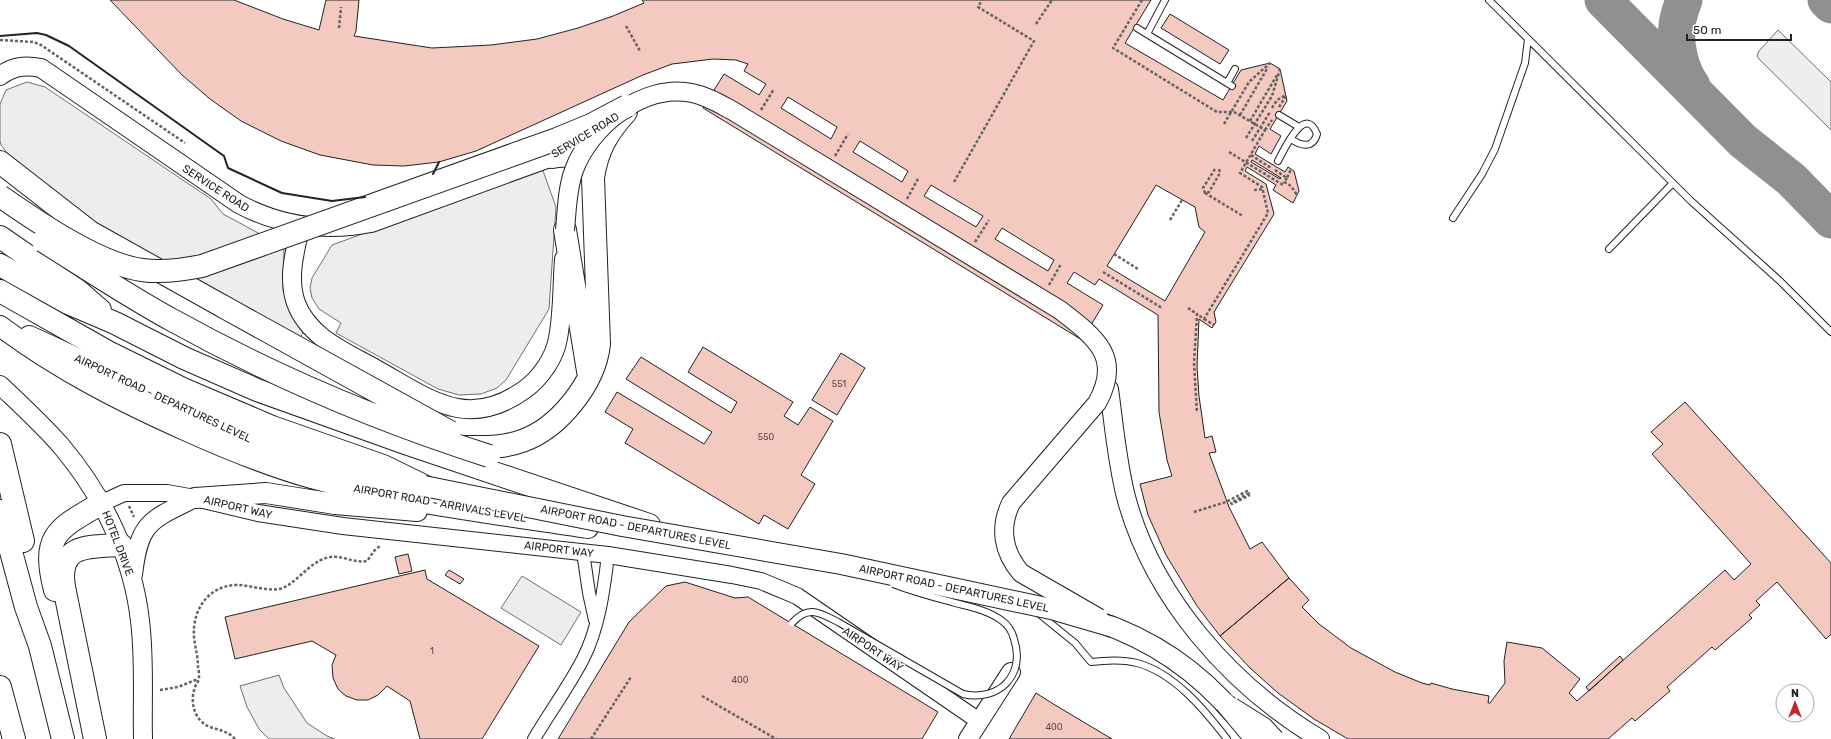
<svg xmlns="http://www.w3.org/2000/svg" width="1831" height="739" viewBox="0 0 1831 739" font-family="Rubik,sans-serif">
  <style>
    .green { fill: #eee; stroke: #6f6f6f }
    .parking { fill: #ededed; stroke: #6f6f6f }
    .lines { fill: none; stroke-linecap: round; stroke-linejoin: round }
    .taxiway { stroke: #909090; stroke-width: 37 }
    .building { fill: #f3c9c0; stroke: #222; fill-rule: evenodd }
    .service-casing { stroke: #222; stroke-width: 8 }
    .minor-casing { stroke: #222; stroke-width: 14 }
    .tertiary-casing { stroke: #222; stroke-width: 18 }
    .secondary-casing { stroke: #222; stroke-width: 20 }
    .primary-casing { stroke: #222; stroke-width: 22 }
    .motorway-casing { stroke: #222; stroke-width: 24 }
    .path { stroke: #646464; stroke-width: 2.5; stroke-dasharray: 3 2; stroke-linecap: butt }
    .service { stroke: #fff; stroke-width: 6 }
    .minor { stroke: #fff; stroke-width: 12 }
    .tertiary { stroke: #fff; stroke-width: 16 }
    .secondary { stroke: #fff; stroke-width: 18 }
    .primary { stroke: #fff; stroke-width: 20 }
    .motorway { stroke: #fff; stroke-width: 22 }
    .service-bridge-casing { stroke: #222; stroke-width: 8; stroke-linecap: butt }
    .secondary-bridge-casing { stroke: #222; stroke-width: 20; stroke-linecap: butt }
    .primary-bridge-casing { stroke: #222; stroke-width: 22; stroke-linecap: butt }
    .motorway-bridge-casing { stroke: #222; stroke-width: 24; stroke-linecap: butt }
    .service-bridge { stroke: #fff; stroke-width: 6 }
    .secondary-bridge { stroke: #fff; stroke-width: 18 }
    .primary-bridge { stroke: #fff; stroke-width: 20 }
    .motorway-bridge { stroke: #fff; stroke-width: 22 }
    .wall { stroke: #222; stroke-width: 2 }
    .labels { text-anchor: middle; stroke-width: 3; stroke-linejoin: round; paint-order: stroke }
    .number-label { font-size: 9px; fill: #564c4a }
    .street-label { font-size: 11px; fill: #222; stroke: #fff }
  </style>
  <rect width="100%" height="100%" fill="#fff"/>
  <path class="green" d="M1778,30l53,52v48l-72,-71 -2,-3 2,-5z"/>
  <path class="parking" d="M27,82l18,5 166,112 12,15 61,33 -1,43 20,42 -3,7 -195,-106 -91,-71 -13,-17 -1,-4v-37l6,-14z
    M542,168l14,39 -7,102 -43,71 -9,8 -16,6 -22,1 -21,-6 -102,-56 5,-10 -22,-14 -7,-11 -2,-10 2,-10 20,-33z
    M522,576l59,36 -20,33 -60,-37z
    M279,675l5,13 23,35 20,13 8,3h-66l-10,-10 -12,-22 -7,-21z"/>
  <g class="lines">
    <path class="taxiway" d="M1603,0l140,141 49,39 39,40
      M1684,0c-3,8 -6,17 -7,25 -2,20 3,44 15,61
      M1826,0l5,5"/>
  </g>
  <path class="building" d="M110,0h124l49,19 36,11 7,-30h33l-3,31 -2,5 78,12 59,-3 46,-6 41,-11 35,-12 31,-13 -2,-3h509l-26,43 98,57 18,-30 29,-7 10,6 7,32 -17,28 11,7 -10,18 -12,-8 -4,8 30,18 3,-5 6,4 5,20 -6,12 -20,-13 3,-5 -29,-18 -2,4 21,13 8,30 -60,98 2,10 -4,6 -13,-9 -2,47 2,30 6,42 7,-2 4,16 -7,1 20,54 21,42 12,-7 27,36 -69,58 -23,-30 -31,-51 -18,-40 -8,-31 32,-8 -5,-16 -8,-48 -1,-97 -59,-36 -4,6 -21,-13 -7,11 36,22 -21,35 -379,-232 21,-34 35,21 7,-11 -22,-13 4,-7 -12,-4 -23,-1 -41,5 -29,11 -167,76 -37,11 -35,4 -31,-1 -53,-10 -39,-14 -40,-20 -31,-22 -28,-24zM788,97l49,30 -6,12 -50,-31zM860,141l48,30 -6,11 -49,-30zM1252,160l29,18 -1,1 -29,-17zM931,185l52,31 -7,11 -52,-31zM1156,185l39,22 4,20 6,5 -40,69 -58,-35zM1002,228l52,32 -6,11 -53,-32z
    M1170,14l59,36 -9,14 -59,-36z
    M703,347l90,55 -9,14 14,9 12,-18 23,14 -32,54 14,9 -27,45 -24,-14 -5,9 -134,-81 8,-14 -28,-17 12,-20 87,52 8,-12 -86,-53 15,-22 90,56 6,-11 -49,-30z
    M841,353l24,15 -28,47 -25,-15z
    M1685,402l146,161v71l-5,5 -49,-57 -21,19 4,4 -11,10 3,3 -37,32 -3,-3 -45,40 3,4 -35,30 -3,-3 -24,21h-260l-34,-20 -36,-26 -28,-25 -30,-32 69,-58 20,22 -7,7 17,17 32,24 44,24 27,11 8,2 1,-2 21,6 37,7 -1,7h2l15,-20 -1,-22 3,-19 35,6 38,31 -11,14 8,8 148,-131 9,10 17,-16 -99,-110 11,-10 -12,-12z
    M408,554l4,17 -13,3 -4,-17z
    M425,570l2,9 112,67 -57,93h-62l-10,-38 -23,-15 -9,9 -10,5h-11l-11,-4 -8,-7 -5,-11 -1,-13 4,-10 -24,-14 -77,18 -10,-42z
    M449,570l15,9 -4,5 -15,-9z
    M685,582l50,16 13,-1 190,115 -16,27h-364l71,-117 37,-36z
    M1620,656l3,4 -34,31 -3,-4z
    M1036,693l19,12 57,34h-103z"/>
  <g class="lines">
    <g class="service-casing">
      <path id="service" d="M1489,0l202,201 89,80 51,51
        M1137,28l95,58
        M1147,34l18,-34
        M1227,83l8,-14
        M1279,115l20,12
        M1278,161c6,-11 27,-58 39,-27 -4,15 -16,12 -26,5
        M1453,218l29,-44 13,-25 30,-86 3,-24
        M1609,249l64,-66
        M1038,613l37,30 16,19c16,-2 31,-3 46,1 37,10 67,46 90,76"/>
    </g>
    <g class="minor-casing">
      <path id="minor" d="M583,552l6,41 6,27
        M534,739c16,-27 35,-53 49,-80 16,-31 21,-70 25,-104"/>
    </g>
    <g class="tertiary-casing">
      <path id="tertiary" d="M102,503l22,-10h43l28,5 63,15 85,13 265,29 124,20 29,6 36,15 182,125"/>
    </g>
    <g class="secondary-casing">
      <path id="secondary" d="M0,76c13,-10 25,-11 41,-8l198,136c41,22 87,28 132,19l181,-66 12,-8
        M301,225c-6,25 -14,53 -5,78 13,35 50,49 80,66 52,29 91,62 148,21 17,-12 31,-33 34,-52 5,-26 4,-53 6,-79
        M0,385c21,20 43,40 62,62 41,49 71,110 78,174 5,39 2,79 3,118
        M1109,389c5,36 8,73 17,108 27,101 105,189 194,242
        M133,575c6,-53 17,-55 62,-77
        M968,739l43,-67"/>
    </g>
    <g class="primary-casing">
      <path id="primary" d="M0,326c59,44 120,75 187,105 40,18 82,35 124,47 91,25 185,36 277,50
        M29,336c83,37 163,82 248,113 42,15 86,24 129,33
        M195,498l71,-5 69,11 82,7
        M1096,621c55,18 103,51 140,95"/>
    </g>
    <g class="motorway-casing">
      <path id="motorway" d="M552,157c16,-3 34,-1 40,17
        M0,162l90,70 134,75
        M565,230l23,141
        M0,237l77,53 23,20
        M0,265l68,38 47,20 69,35 73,32 148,53 244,82
        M0,291l108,61 75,37 89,38 111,39 41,20
        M0,444l23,97
        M464,447c20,0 39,1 58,-6 37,-13 73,-58 77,-97l-6,-166c4,-28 14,-45 33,-66
        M0,511l26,96 14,39 23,93
        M55,590c-14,-55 2,-61 47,-87
        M0,687l14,52
        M95,739l-31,-152c-7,-44 25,-40 57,-42"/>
    </g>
    <path class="path" d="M1142,0l-29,48 104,64h17l31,18 -25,43 22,14 6,26 -64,106 -7,-5 -3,49 3,50
      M1036,24l16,-24
      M626,26l14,25
      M339,28l2,-21
      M0,40l34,2 7,3 144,98
      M1279,107l7,-11
      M1272,108l5,-8 9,-5
      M761,110l13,-21
      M1240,115l28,-48
      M1250,121l27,-46
      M1224,124l25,-42 21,-19
      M1265,130l7,-10
      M1246,138l26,-42 8,-27
      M1252,141l18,-29
      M1229,152l54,33 1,-3
      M1251,155l20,13
      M835,156l13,-22
      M1215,169l-12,19 2,5 4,-1 11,-19 -1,-4
      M1275,170l12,8 4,-9
      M1287,178l-3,4 7,4 6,9
      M954,182l80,-141 -56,-34 4,-7
      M1254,190l9,-1
      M1205,193l38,23
      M907,199l12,-22
      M1170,220l12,-20
      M975,242l14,-22
      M1114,254l24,15
      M1103,272l59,36
      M1049,285l12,-21
      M1188,308l9,6
      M1204,319l10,6
      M129,506l5,11
      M1194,512l32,-10 21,-11 2,2 -18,10 1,1 18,-9
      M160,690l18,-3 20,-8
      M702,696l74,43
      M235,739c-11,-12 -25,-8 -34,-18 -9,-9 -10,-23 -6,-34 1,-3 3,-5 4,-8 0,-4 0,-9 -1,-12 0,-11 -3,-20 -4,-30 -2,-27 14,-51 42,-52 15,0 28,6 43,4 15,-3 27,-23 44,-30 17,-7 28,5 44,2l7,-10 7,-6
      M591,739l40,-62"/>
    <use href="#service" class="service"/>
    <use href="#minor" class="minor"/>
    <use href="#tertiary" class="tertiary"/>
    <use href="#secondary" class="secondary"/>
    <use href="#primary" class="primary"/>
    <use href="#motorway" class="motorway"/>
    <g class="service-bridge-casing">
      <path id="service-bridge" d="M792,623c16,-18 27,-11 46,-1l125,72c36,8 63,-19 51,-55 -2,-8 -7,-15 -13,-19 -14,-10 -31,-13 -46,-17 -21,-6 -42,-11 -62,-19"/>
    </g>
    <g class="secondary-bridge-casing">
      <path id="secondary-bridge" d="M565,230c2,-20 2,-41 9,-60 16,-43 68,-87 118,-77 15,3 28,11 41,18l327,199c35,27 63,47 37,93l-86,100c-12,25 -8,49 10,70l78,45
        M1232,707l32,20 11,12"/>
    </g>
    <g class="primary-bridge-casing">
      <path id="primary-bridge" d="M424,486l198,40 219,38 210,45 62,18
        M1225,703l30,36"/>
    </g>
    <g class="motorway-bridge-casing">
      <path id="motorway-bridge" d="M0,196c36,25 98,68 142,74 20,3 40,0 60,-4l355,-127 34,-14 36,-19
        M43,241c43,27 85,55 129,79 101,56 207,101 317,136
        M224,307l226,125"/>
    </g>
    <use href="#service-bridge" class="service-bridge"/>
    <use href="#secondary-bridge" class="secondary-bridge"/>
    <use href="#primary-bridge" class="primary-bridge"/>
    <use href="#motorway-bridge" class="motorway-bridge"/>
    <path class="wall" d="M0,36l37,-3 9,2 23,11 155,110 4,12 54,25 50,8 33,-4
      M433,174l6,-12"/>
  </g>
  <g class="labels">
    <g class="number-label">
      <text x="839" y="387">551</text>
      <text x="766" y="440">550</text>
      <text x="432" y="654">1</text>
      <text x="740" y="683">400</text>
      <text x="1054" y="730">400</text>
    </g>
    <g class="street-label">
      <text transform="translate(585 135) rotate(-31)" y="4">SERVICE ROAD</text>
      <text transform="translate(216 188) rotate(33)" y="4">SERVICE ROAD</text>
      <text transform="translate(163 398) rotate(25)" y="4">AIRPORT ROAD - DEPARTURES LEVEL</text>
      <text transform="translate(440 503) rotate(10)" y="4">AIRPORT ROAD - ARRIVALS LEVEL</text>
      <text transform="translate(238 507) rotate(13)" y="4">AIRPORT WAY</text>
      <text transform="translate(636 527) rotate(11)" y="4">AIRPORT ROAD - DEPARTURES LEVEL</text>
      <text transform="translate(118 543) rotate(69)" y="4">HOTEL DRIVE</text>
      <text transform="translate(559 549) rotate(7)" y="4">AIRPORT WAY</text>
      <text transform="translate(954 588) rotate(12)" y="4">AIRPORT ROAD - DEPARTURES LEVEL</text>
      <text transform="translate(873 649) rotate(34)" y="4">AIRPORT WAY</text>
    </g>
  </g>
  <g transform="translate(1795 703)"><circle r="19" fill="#ffffff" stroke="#a7a7a7"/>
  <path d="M0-3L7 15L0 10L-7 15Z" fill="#c62828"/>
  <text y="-6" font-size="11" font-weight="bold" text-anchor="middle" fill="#222222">N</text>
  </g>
  <path d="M1687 34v6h104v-6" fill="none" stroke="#222222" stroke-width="2"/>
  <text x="1693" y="34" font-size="12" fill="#222222" stroke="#ffffff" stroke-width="3" paint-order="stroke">50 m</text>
</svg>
